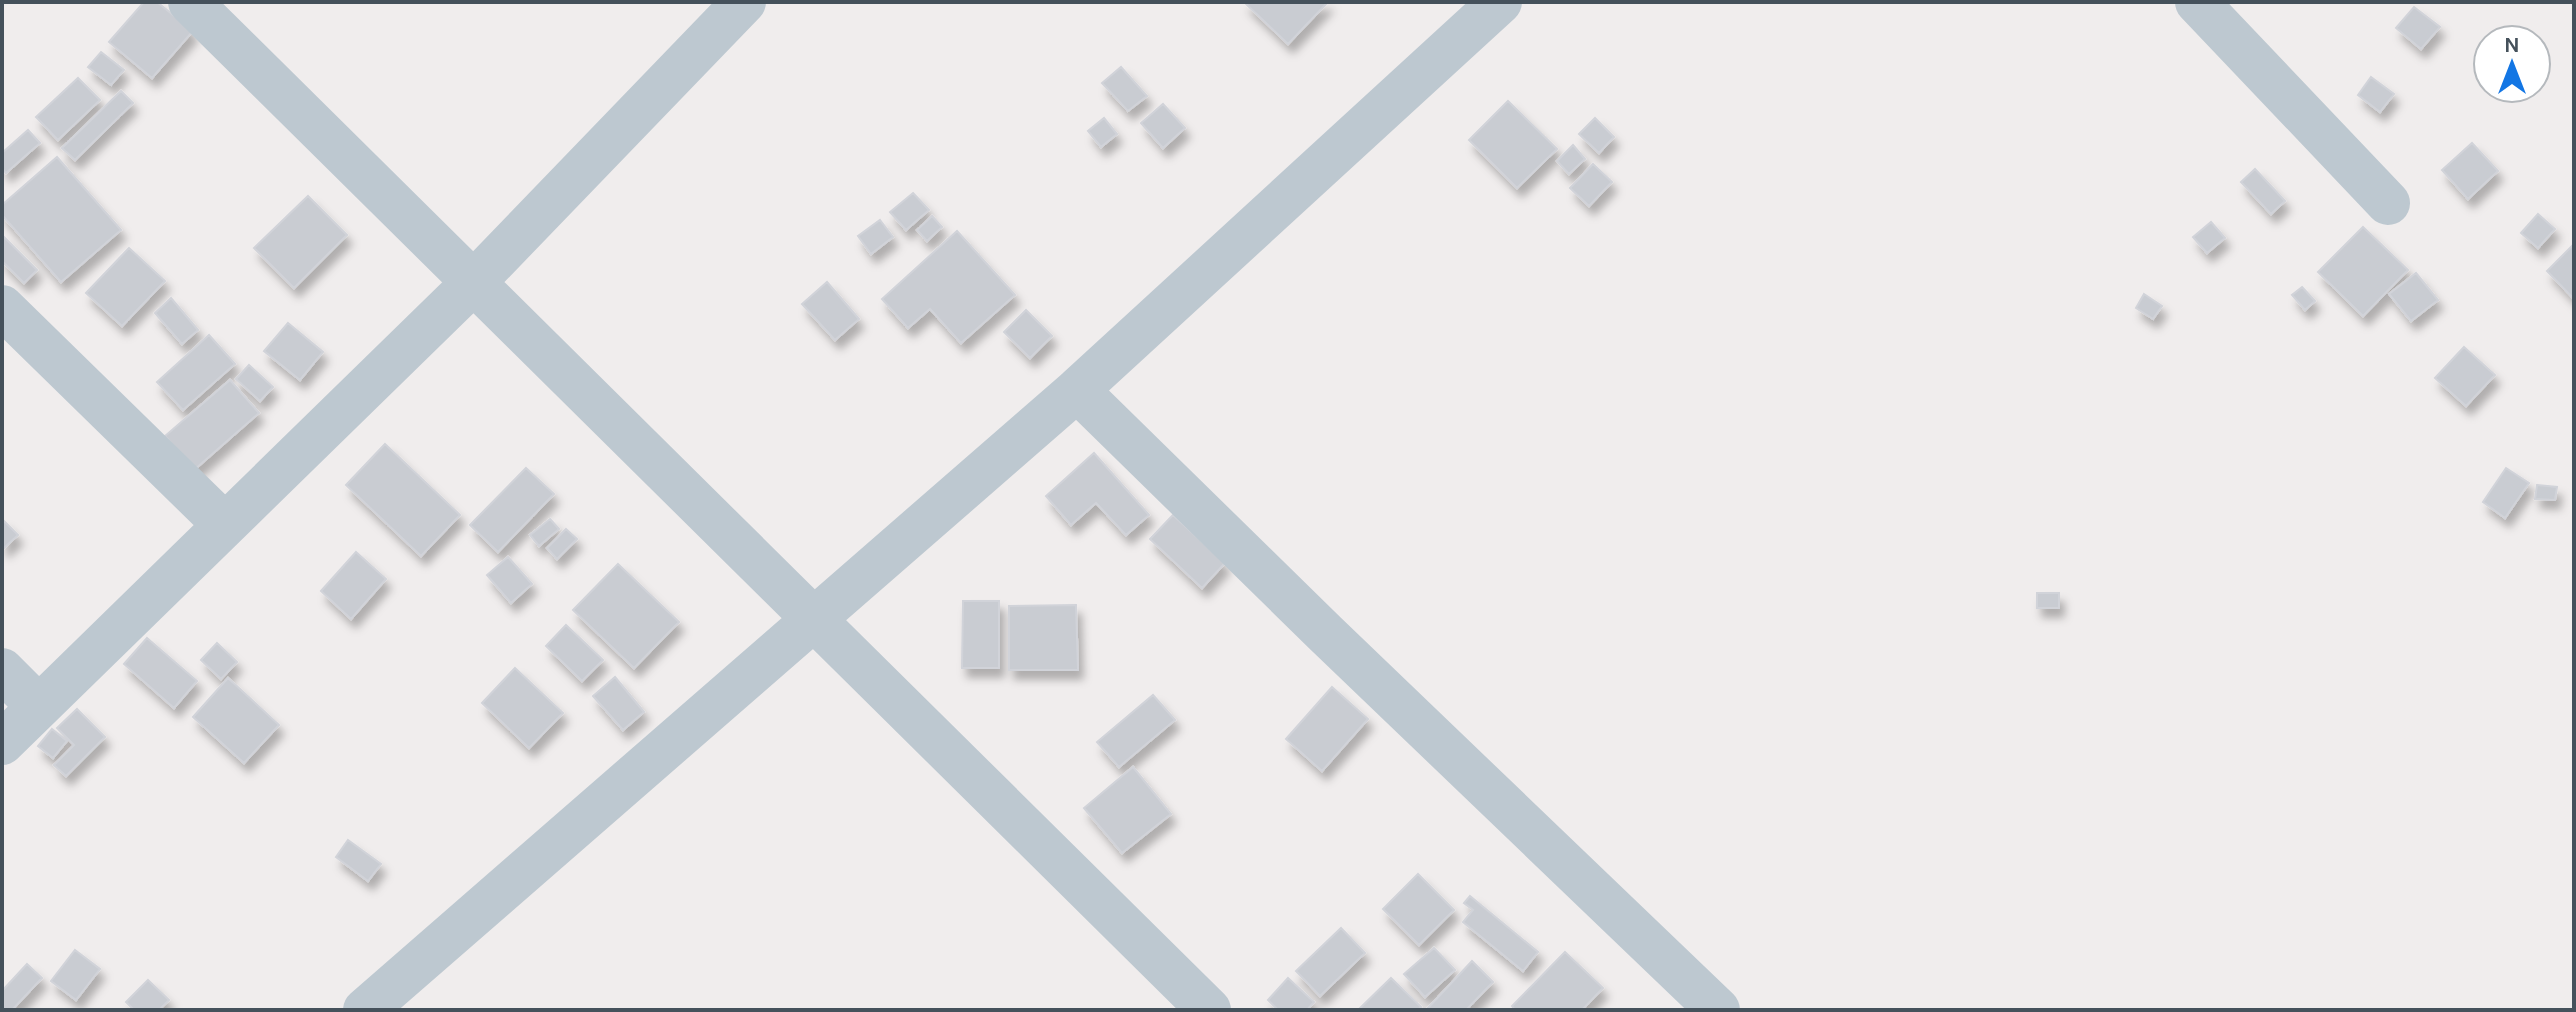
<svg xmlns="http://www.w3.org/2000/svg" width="2576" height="1012" viewBox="0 0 2576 1012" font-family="Karla,sans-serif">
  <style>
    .building { fill: #c9ccd2; stroke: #d1d3d9; stroke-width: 2; filter: url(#shadow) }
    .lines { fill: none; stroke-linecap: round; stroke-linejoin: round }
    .minor { stroke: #bdc8d0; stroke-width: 44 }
  </style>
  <defs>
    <filter id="shadow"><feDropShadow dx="5" dy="9" stdDeviation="4" flood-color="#0004"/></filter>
  </defs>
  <rect width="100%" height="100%" fill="#f0eded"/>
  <path class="building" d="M144,2h13l36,29 -41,47 -43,-36z
    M1244,2h84l-40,42z
    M2414,7l26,20 -19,22 -25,-21z
    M101,52l23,18 -13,15 -23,-18z
    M1121,67l26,29 -19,15 -26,-28z
    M2371,77l23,17 -14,18 -22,-17z
    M78,78l22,22 -42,40 -22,-23z
    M121,91l12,12 -58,57 -13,-12z
    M1508,101l49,48 -40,39 -48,-48z
    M1163,104l22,24 -22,20 -22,-25z
    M1104,118l13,16 -16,13 -13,-16z
    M1595,118l19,19 -15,16 -20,-19z
    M28,130l12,13 -34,30 -4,-5v-15z
    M2472,143l26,28 -30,28 -26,-29z
    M1573,145l12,14 -16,15 -12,-13z
    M57,157l64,73 -60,52 -59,-67v-10z
    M1593,164l19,18 -23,24 -19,-18z
    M2255,169l30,32 -14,13 -30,-32z
    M913,193l16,17 -23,20 -16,-18z
    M308,196l39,39 -53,53 -40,-40z
    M2538,214l17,15 -17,19 -17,-15z
    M932,216l10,11 -15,14 -10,-11z
    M880,220l13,17 -22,17 -13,-18z
    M2211,222l14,16 -18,15 -14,-16z
    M2363,227l45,43 -45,46 -45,-44z
    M957,231l58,64 -54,48 -31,-34 -22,19 -26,-29z
    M2,235l35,35 -13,13 -22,-22z
    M2574,244v55l-27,-28z
    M129,248l36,33 -43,45 -36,-33z
    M2416,273l22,27 -27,21 -22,-27z
    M827,282l32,37 -24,21 -33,-36z
    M2302,287l13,14 -10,9 -13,-15z
    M2144,294l18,12 -9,13 -17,-11z
    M171,298l27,32 -16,14 -27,-31z
    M1026,310l26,26 -22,22 -26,-26z
    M288,323l35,29 -23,28 -36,-29z
    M209,335l26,29 -52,46 -26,-28z
    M2464,347l31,28 -29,31 -31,-28z
    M249,365l24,22 -13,14 -24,-22z
    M230,380l29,33 -65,57 -29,-34z
    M385,444l75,71 -39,41 -75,-71z
    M1094,453l55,62 -23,20 -30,-32 -25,22 -25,-29z
    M526,468l28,26 -56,58 -28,-27z
    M2506,468l23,15 -24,35 -22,-16z
    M2537,485l20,2 -2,13 -20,-1z
    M1173,515l52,48 -23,25 -52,-49z
    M550,519l9,10 -20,17 -9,-11z
    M3,520l15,15 -14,13 -2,-1z
    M566,529l11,10 -20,20 -10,-11z
    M356,552l30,27 -35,40 -30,-28z
    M508,557l24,27 -21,19 -24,-28z
    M618,564l61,58 -45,46 -61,-58z
    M2037,593h22v15h-22z
    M963,601h36v67h-37z
    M1076,605l2,65h-69v-64z
    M566,625l37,35 -21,21 -36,-35z
    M147,638l50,43 -23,27 -50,-44z
    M217,643l20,19 -16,17 -20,-19z
    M515,668l48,45 -34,35 -47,-45z
    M615,677l29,35 -21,18 -30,-34z
    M228,678l51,47 -35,38 -51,-46z
    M1332,687l36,32 -46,52 -36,-32z
    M1153,695l22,25 -56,47 -22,-25z
    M77,709l28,28 -39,39 -12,-11 20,-20 -17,-17z
    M52,729l15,12 -14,17 -15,-12z
    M1133,767l38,47 -49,39 -38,-45z
    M348,840l33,24 -13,17 -32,-24z
    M1418,874l36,36 -35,35 -36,-36z
    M1470,896l68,56 -15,19 -60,-49 10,-12 -9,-7z
    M1341,928l24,25 -45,43 -24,-25z
    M1434,948l21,22 -30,27 -21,-23z
    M75,950l25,19 -24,31 -25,-19z
    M1565,952l38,36 -21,22h-67l-3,-4z
    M1472,961l21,21 -27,28h-40z
    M27,964l15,14 -30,32h-10v-19z
    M1288,978l26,24 -7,8h-29l-10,-10z
    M1391,978l30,29 -3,3h-60z
    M148,980l21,20 -10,10h-25l-8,-8z"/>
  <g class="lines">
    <path class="minor" d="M190,2l1019,1008
      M2197,2l191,201
      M2,307l223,218
      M1077,390l248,243 393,377
      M2,670l37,37
      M2,743l472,-461 270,-280
      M365,1010l712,-620 423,-388"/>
  </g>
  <rect width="2576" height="1012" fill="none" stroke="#45515b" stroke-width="8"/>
  <g transform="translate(2512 64)"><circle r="38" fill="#ffffff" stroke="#b5b9bd" stroke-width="2"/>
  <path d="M0-6L14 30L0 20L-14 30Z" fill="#1376e4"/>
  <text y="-12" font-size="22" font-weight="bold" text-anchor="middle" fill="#45515b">N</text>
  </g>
</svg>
